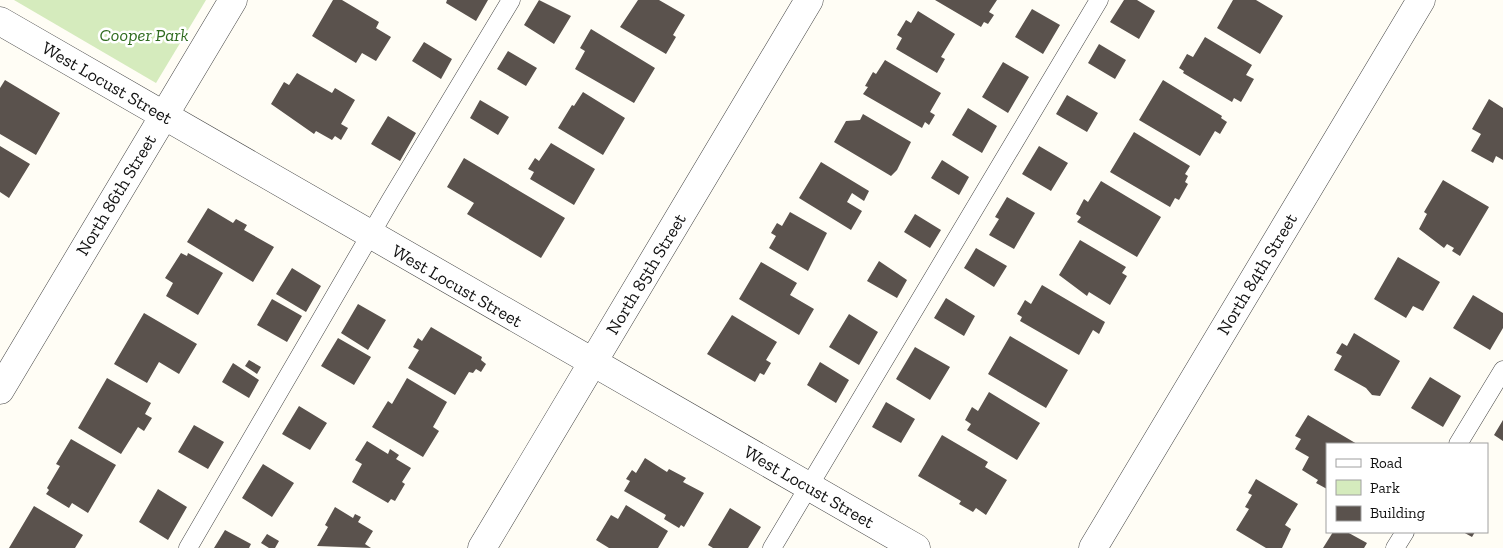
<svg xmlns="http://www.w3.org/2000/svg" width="1503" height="548" viewBox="0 0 1503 548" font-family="'Zilla Slab',serif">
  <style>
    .green { fill: #d5ebbd }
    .building { fill: #5a524d }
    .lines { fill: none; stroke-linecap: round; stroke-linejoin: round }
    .service-casing { stroke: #444; stroke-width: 19 }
    .minor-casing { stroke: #444; stroke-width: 29 }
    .tertiary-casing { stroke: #444; stroke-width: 29 }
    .service { stroke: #fff; stroke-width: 18 }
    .minor { stroke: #fff; stroke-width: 28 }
    .tertiary { stroke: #fff; stroke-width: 28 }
    .labels { text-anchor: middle; stroke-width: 5; stroke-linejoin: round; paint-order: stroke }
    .park-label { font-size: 18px; font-style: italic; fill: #2f6b1f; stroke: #fff }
    .street-label { font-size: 18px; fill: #111; stroke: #fff }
  </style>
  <rect width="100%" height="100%" fill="#fffdf5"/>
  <path class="green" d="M14,0h192l-50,83z"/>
  <path class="building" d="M333,0h9l37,22 -3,6 15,9 -15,24 -14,-8 -6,10 -44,-27z
    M447,0h41l-12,21 -30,-18z
    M539,0l32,16 -17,28 -30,-19z
    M638,0h21l26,15 -12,20 3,2 -10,17 -46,-27z
    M935,0h62l-8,12 5,3 -6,9 -4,-2 -3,5z
    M1124,0h13l18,11 -16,28 -29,-17z
    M1233,0h23l27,16 -23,38 -43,-26z
    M1032,9l28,16 -17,29 -28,-17z
    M918,11l37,23 -14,23 4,2 -8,14 -41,-24 6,-11 -5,-3 9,-15 5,3z
    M591,29l64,39 -21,35 -59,-34 10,-18 -5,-3z
    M1205,37l47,28 -6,10 8,4 -13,23 -7,-4 -2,4 -49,-29 1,-2 -5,-3 8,-14 6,3z
    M424,42l28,17 -11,20 -29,-18z
    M1099,44l27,16 -11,19 -27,-16z
    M508,51l29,17 -11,18 -29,-17z
    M885,60l56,33 -11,19 5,3 -6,10 -4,-3 -3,6 -59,-34 5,-7 -3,-1 8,-14 3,2z
    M1003,62l26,15 -21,36 -26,-16z
    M297,73l35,20 3,-5 20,12 -14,24 7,4 -7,12 -6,-4 -3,4 -16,-9 -2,3 -43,-30 13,-22 5,3z
    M5,80l55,33 -24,42 -36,-21v-46z
    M1163,80l59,36 -1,2 6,4 -7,12 -5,-3 -15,25 -61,-36z
    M583,92l42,26 -22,37 -45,-27 14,-23 2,1z
    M1067,95l31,18 -11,19 -31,-18z
    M1489,99l14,9v52l-7,-4 -3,7 -22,-12 10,-17 -9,-5z
    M480,100l29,17 -11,18 -28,-17z
    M968,108l29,18 -15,27 -30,-18z
    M863,114l48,28 -14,28 -6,6 -57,-34 12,-21 14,-1z
    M388,116l28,17 -16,28 -29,-17z
    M1134,132l56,34 -5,8 3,2 -3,6 3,2 -9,16 -4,-2 -5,9 -60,-35z
    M551,143l44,26 -21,36 -44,-26 4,-7 -6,-3 7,-11 4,3z
    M0,146l30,18 -21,34 -9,-6z
    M1039,146l29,17 -17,28 -29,-17z
    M464,158l101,60 -24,40 -74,-44 7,-11 -27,-16z
    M942,160l27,17 -10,18 -28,-17z
    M821,162l48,29 -5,10 -12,-8 -5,9 15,9 -11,19 -52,-32z
    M1443,180l46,27 -29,49 -8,-5 2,-3 -7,-4 -3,4 -25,-19 8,-15 -3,-2z
    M1101,181l60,36 -24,40 -60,-35 4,-5 -5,-3 8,-15 4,3z
    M1007,197l28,16 -21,36 -25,-14 10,-16 -4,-2z
    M208,208l25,15 3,-4 11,6 -3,5 30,17 -21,35 -66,-40z
    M790,212l37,21 -19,38 -39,-23 7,-12 -5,-3 6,-10 5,3z
    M915,214l26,16 -11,18 -26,-16z
    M1080,240l46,27 -4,6 5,3 -17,29 -21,-13 -2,4 -28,-21z
    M976,248l31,18 -13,21 -30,-19z
    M181,253l6,3 1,-3 35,20 -25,42 -32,-19 7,-13 -8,-5z
    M1398,257l42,25 -17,29 -10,-5 -7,12 -32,-19z
    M879,261l28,19 -10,18 -30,-17z
    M761,262l36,21 -7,12 24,14 -15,26 -60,-36z
    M292,268l29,18 -15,26 -30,-18z
    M1042,285l63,37 -6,12 -6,-4 -14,25 -59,-34 2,-4 -5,-3 8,-14 6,4z
    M1473,295l30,18v15l-13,22 -37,-22z
    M946,298l29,18 -11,20 -30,-18z
    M272,299l30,17 -15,26 -30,-17z
    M358,304l28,16 -18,30 -27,-17z
    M144,313l53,31 -18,30 -20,-12 -12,21 -33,-19z
    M849,314l29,18 -19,33 -30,-18z
    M732,315l45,27 -11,18 5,3 -7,12 -4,-2 -5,9 -48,-28z
    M431,327l51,30 -1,3 5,4 -5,8 -5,-3 -3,4 -4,-1 -14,23 -47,-27 11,-18 -6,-3 5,-9 4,3z
    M1354,333l46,28 -20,35 -8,-1 -6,-7 -32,-18 8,-14 -6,-3 6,-10 5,3z
    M1010,336l58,34 -22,38 -58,-34z
    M338,338l33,19 -17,28 -33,-19z
    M915,347l35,20 -20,33 -34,-21z
    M249,360l12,7 -4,7 -12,-8z
    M820,362l29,18 -13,23 -29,-18z
    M233,363l26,17 -10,18 -27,-16z
    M1430,377l31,19 -18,31 -32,-19z
    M107,378l44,25 -6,11 7,4 -8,13 -6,-4 -17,27 -43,-26z
    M407,378l40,24 -14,25 6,4 -16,26 -51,-30 16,-26 4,3z
    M989,392l51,31 -23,37 -50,-30 4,-6 -6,-4 7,-13 6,4z
    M886,402l29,17 -14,24 -29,-16z
    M299,406l28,17 -17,27 -28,-16z
    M1308,415l49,29h-30v45l-11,-6 2,-3 -16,-10 7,-13 -14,-8 6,-10 -6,-3z
    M1503,420v21l-9,-6z
    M194,425l30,17 -16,27 -30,-17z
    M942,435l46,27 -3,5 22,13 -21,35 -10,-7 -3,4 -14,-8 2,-3 -43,-25z
    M71,439l45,26 -28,48 -16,-10 -3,5 -23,-14 3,-4 -2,-2 13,-22 -4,-2z
    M367,441l21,13 2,-5 9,6 -3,4 15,9 -9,14 3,2 -10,17 -4,-2 -3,4 -36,-21 10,-18 -7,-4z
    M645,458l22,14 2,-3 17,9 -3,4 21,11 -20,34 -3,-2 -2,3 -15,-9 2,-4 -42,-24 6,-10 -4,-2 6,-9 4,3z
    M263,464l31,19 -22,34 -30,-19z
    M1256,479l42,25 -13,21 6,4 -9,19h-16l-30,-18 13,-21 -4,-2 7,-12 -4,-2z
    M158,489l29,18 -19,33 -29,-18z
    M626,505l42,26 -10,17h-49l-13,-8 15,-25 7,4z
    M34,506l49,29 -8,13h-66z
    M335,507l18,11 2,-4 6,3 -3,5 15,9 -8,13 6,4 -54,-2 11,-19 -3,-2z
    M730,508l31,19 -13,21h-35l-5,-3z
    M225,530l26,14 -2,4h-35z
    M1333,532h14l20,11 -3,5h-41z
    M1463,532h12l-3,5z
    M267,534l12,7 -4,7h-6l-8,-5z"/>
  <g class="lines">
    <g class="service-casing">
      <path id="service" d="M1458,444l45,-74
        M188,548l202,-347 121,-201
        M772,548l327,-548
        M1395,548l10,-16"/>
    </g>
    <g class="minor-casing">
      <path id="minor" d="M0,21l916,527
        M0,390l233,-390
        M482,548l327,-548"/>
    </g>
    <g class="tertiary-casing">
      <path id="tertiary" d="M1093,548l328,-548"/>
    </g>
    <use href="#service" class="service"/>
    <use href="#minor" class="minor"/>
    <use href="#tertiary" class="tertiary"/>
  </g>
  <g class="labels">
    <g class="park-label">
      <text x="144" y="41">Cooper Park</text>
    </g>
    <g class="street-label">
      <text transform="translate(107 83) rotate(30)" y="6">West Locust Street</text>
      <text transform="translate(116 195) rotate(-59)" y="6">North 86th Street</text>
      <text transform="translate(646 274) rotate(-59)" y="6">North 85th Street</text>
      <text transform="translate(1257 274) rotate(-59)" y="6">North 84th Street</text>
      <text transform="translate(457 286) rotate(30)" y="6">West Locust Street</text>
      <text transform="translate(809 487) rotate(30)" y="6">West Locust Street</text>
    </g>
  </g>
  <rect x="1326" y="443" width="162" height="90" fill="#ffffff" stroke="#a0a0a0"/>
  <rect x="1336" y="459" width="25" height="8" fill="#ffffff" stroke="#a0a0a0"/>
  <text x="1370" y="468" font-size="15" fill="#111111">Road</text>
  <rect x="1336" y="480" width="25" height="15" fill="#d5ebbd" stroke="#a0a0a0"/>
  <text x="1370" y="493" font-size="15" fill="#111111">Park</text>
  <rect x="1336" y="506" width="25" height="15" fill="#5a524d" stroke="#a0a0a0"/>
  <text x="1370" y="518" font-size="15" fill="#111111">Building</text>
</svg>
